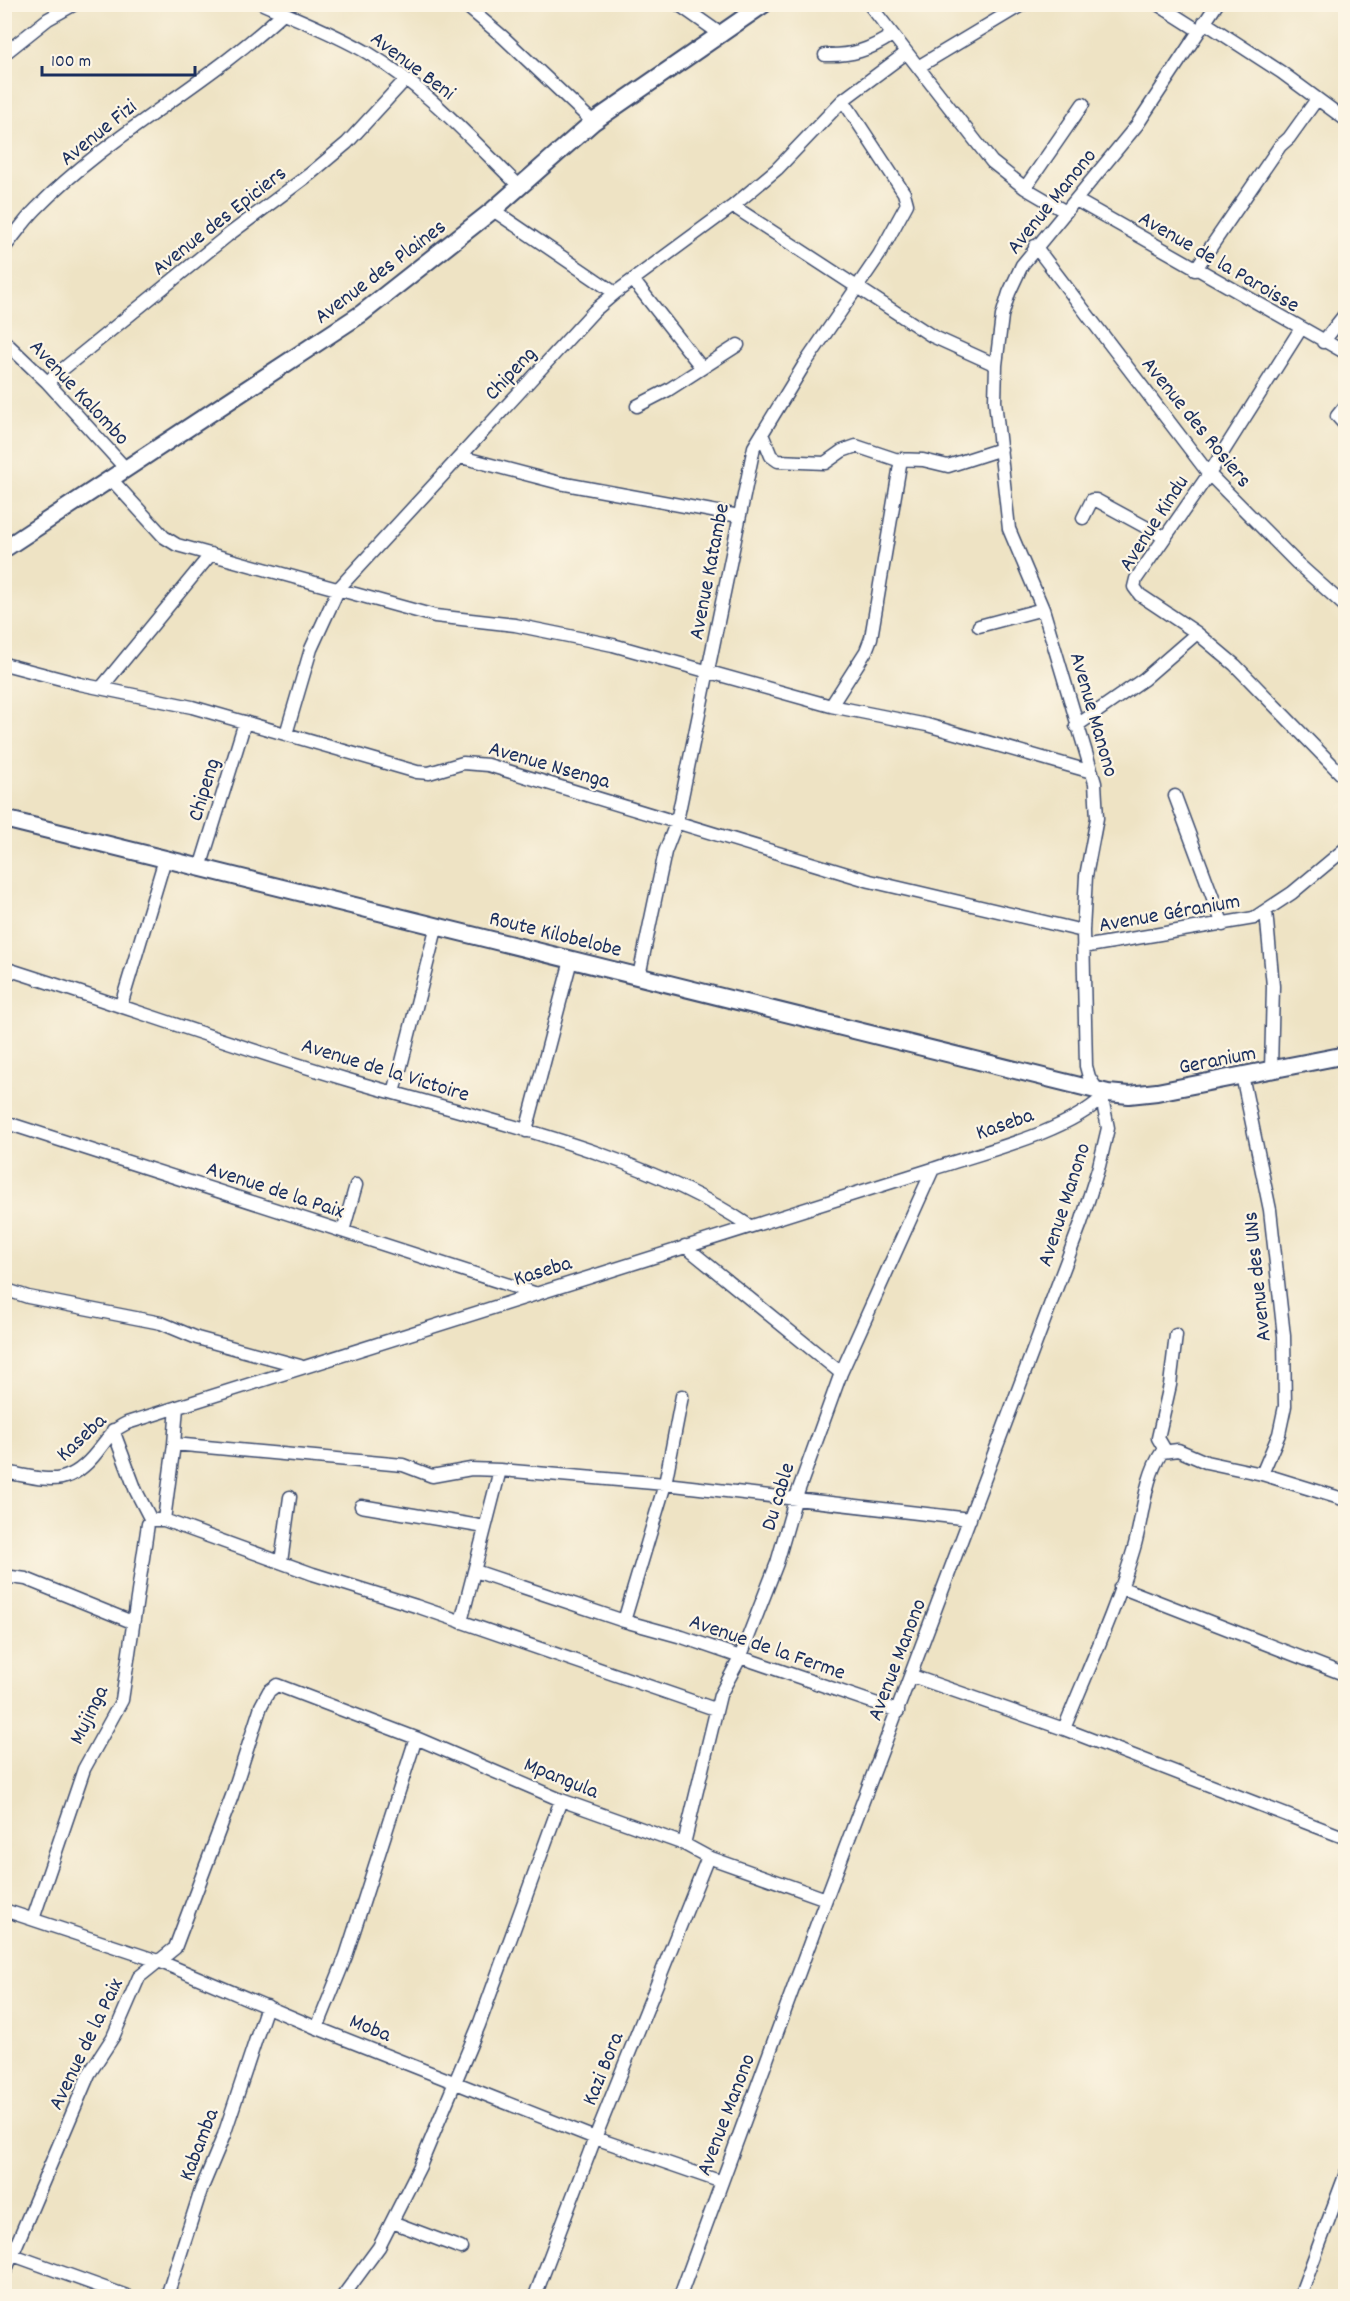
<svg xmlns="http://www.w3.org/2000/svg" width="1350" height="2301" viewBox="0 0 1350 2301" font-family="Dekko,sans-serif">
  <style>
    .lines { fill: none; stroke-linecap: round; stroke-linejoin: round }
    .street-casing { stroke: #3b4a6d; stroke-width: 15 }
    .secondary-casing { stroke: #3b4a6d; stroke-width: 20 }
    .street { stroke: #fff; stroke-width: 12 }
    .secondary { stroke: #fff; stroke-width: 16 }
    .labels { text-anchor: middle; stroke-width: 4.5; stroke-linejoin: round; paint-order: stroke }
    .street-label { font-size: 22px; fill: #1b2f5e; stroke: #fcf5e5 }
  </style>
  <rect width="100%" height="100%" fill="#fcf5e5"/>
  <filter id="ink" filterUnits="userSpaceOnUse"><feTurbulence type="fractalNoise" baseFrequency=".0167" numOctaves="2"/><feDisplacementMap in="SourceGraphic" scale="12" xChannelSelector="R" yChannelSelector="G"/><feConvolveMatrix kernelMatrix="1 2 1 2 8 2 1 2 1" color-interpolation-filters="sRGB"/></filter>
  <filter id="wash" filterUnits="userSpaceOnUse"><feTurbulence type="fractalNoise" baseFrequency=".008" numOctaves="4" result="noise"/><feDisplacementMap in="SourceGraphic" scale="24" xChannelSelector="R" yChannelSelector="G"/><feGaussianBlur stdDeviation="1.35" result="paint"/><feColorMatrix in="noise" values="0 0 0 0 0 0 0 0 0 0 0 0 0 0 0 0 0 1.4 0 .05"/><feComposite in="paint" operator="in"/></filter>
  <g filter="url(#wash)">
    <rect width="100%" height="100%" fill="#eee3c4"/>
  </g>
  <g filter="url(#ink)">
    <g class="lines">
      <g class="street-casing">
        <path id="street" d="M263,4c36,16 71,29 105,49 57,34 104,87 151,133
          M464,4l39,33 90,85
          M678,4l44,31
          M869,4l123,158 33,26 41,24
          M1157,4l41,26
          M1204,22l77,50 65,48
          M4,54l44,-35 27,-15
          M825,55c26,1 45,-5 67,-20
          M918,67l105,-63
          M1025,188l58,-84
          M1076,200l270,153
          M733,206l199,130 64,29
          M493,210l122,83
          M1035,246l174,228 88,89 49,44
          M4,248c11,-13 20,-27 32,-39 74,-76 171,-124 247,-196
          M1195,270l85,-124 9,-8 28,-39
          M633,280l69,88
          M1300,330l-91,144 -73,105 -2,8 6,8 57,38 38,32 111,114
          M4,341l43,41 79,87
          M1323,342l23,-29
          M47,382l180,-146 83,-62 37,-31 58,-63
          M1346,405l-9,11 9,10
          M637,406l31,-16 70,-45
          M762,434l9,22 7,5 47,2 17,-12 14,-5 39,13 28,1 25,6 53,-17
          M461,457l99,26 179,33
          M111,479l53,58 13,8 258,71 80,9 98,20 218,61 96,19 165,47
          M1083,518l9,-18h4l68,37
          M979,626l64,-17
          M4,664l76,20 112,23 225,65 12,1 34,-10 25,2 382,116 213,50
          M101,688l110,-134
          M831,706l35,-55 5,-13 30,-179
          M1076,726l68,-47 53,-46
          M286,734l25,-85 28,-61 255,-277 21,-18 118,-87 44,-37 66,-69 63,-47
          M1175,796l48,129
          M200,868l45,-146
          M1266,911l7,75 -2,84
          M1083,947l171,-29 38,-25 54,-45
          M4,968c114,36 227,77 341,111 127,38 293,71 403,146
          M639,976l26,-124 12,-31 77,-374 50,-82 75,-110 28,-51 -3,-11 -61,-93
          M121,1005l44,-146
          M1242,1075l28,135 14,126 1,70 -6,28 -17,40
          M394,1093l43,-168
          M4,1122l530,171
          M526,1131l45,-171
          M343,1231l13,-46
          M685,1246l156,127
          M4,1289l24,8 133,26 36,15 103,28
          M177,1407l-3,37 229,21 29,11 39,-7 29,1 165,14 305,35
          M113,1430l23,61 15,29
          M1165,1450l-7,-12 12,-53 6,-50
          M4,1472c43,7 63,18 93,-20 10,-13 15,-22 30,-29l806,-254c51,-18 130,-35 169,-71
          M361,1506l124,21
          M151,1520h13l149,54 103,32 299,103
          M164,1520l10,-76
          M281,1562l9,-65
          M475,1571l149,50 58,16 216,74
          M4,1576l22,3 106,43
          M1120,1587l226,88
          M624,1621l41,-137 17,-88
          M461,1622l39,-152
          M912,1676l152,53 282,109
          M1064,1729c24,-60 52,-119 70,-181 9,-30 10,-70 28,-96l16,-2 28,12 56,12 84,26
          M684,1844l36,-149 20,-37 37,-95 18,-63 46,-127 92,-204
          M4,1910l157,52 156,66 278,110 127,44
          M33,1919l51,-150 38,-69 26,-176 3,-4
          M317,2028l29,-72 70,-218
          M392,2222l69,26
          M13,2255l114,41
          M4,2274l85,-200 24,-37 26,-60 36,-29 57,-152 29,-90 8,-15 8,-6 139,53 145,62 123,44 24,13 118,42
          M167,2296l34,-106 23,-55 43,-129
          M343,2296l36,-49 41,-81 59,-141 82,-225
          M535,2296l60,-158 113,-281
          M680,2296l146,-397 255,-676 18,-57 9,-38 -6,-30 -13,-21 -3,-11 -3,-135 3,-55 11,-58 -2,-35 -52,-174 -34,-80 -14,-128 1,-36 6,-49 7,-23 13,-28 115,-140 80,-121
          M1300,2296l46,-123"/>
      </g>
      <g class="secondary-casing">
        <path id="secondary" d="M4,549l357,-235 132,-104 100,-88 171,-118
          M4,819l1104,274 21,2 28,-3 189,-37"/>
      </g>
      <use href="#street" class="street"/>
      <use href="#secondary" class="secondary"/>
    </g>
  </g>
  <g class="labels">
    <g class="street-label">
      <text transform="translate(414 64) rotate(37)" y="8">Avenue Beni</text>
      <text transform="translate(97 131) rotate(-39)" y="8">Avenue Fizi</text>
      <text transform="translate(1050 200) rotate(-51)" y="8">Avenue Manono</text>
      <text transform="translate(218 219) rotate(-38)" y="8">Avenue des Epiciers</text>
      <text transform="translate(1220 260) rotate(30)" y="8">Avenue de la Paroisse</text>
      <text transform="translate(379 270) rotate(-37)" y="8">Avenue des Plaines</text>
      <text transform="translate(509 372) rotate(-47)" y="8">Chipeng</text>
      <text transform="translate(81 391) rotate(47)" y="8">Avenue Kalombo</text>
      <text transform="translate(1198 421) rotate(51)" y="8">Avenue des Rosiers</text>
      <text transform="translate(1152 522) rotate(-57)" y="8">Avenue Kindu</text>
      <text transform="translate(707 571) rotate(-79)" y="8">Avenue Katambe</text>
      <text transform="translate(1096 714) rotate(74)" y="8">Avenue Manono</text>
      <text transform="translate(550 763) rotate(16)" y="8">Avenue Nsenga</text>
      <text transform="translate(202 789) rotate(-73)" y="8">Chipeng</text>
      <text transform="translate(1169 911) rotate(-10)" y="8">Avenue Géranium</text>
      <text transform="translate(556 932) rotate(14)" y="8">Route Kilobelobe</text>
      <text transform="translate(1217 1058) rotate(-11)" y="8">Geranium</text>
      <text transform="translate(386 1068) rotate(17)" y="8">Avenue de la Victoire</text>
      <text transform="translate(1004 1122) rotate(-19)" y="8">Kaseba</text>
      <text transform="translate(276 1188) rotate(18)" y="8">Avenue de la Paix</text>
      <text transform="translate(1062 1204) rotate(-72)" y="8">Avenue Manono</text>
      <text transform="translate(542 1269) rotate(-17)" y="8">Kaseba</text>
      <text transform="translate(1255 1277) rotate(-96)" y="8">Avenue des UNs</text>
      <text transform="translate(80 1436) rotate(-43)" y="8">Kaseba</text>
      <text transform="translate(776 1496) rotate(-73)" y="8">Du cable</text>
      <text transform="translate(768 1645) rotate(19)" y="8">Avenue de la Ferme</text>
      <text transform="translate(895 1659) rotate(-69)" y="8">Avenue Manono</text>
      <text transform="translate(87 1714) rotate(-64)" y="8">Mujinga</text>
      <text transform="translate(562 1776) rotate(22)" y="8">Mpangula</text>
      <text transform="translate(371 2026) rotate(22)" y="8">Moba</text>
      <text transform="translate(84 2043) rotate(-64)" y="8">Avenue de la Paix</text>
      <text transform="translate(601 2068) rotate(-68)" y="8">Kazi Bora</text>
      <text transform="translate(724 2114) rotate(-69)" y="8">Avenue Manono</text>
      <text transform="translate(197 2144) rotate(-69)" y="8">Kabamba</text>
    </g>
  </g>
  <rect width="1350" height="2301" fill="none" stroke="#fcf5e5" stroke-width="24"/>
  <path d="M42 66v9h153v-9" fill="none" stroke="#1b2f5e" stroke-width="3"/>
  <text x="51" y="66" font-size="18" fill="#1b2f5e" stroke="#fcf5e5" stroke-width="4.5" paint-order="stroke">100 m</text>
</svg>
